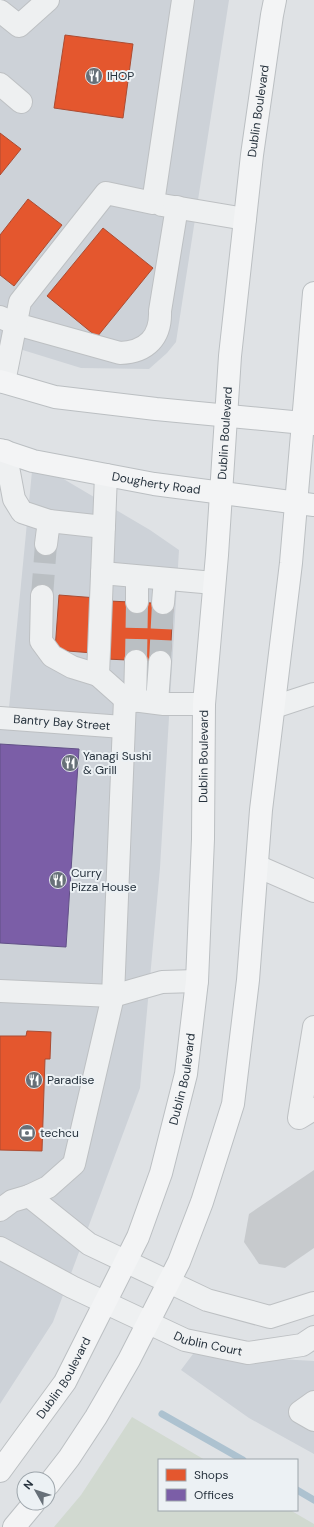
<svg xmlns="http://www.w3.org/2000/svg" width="314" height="1527" viewBox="0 0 314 1527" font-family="'DM Sans',sans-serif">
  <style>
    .built { fill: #cdd2d8 }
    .green { fill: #d1d9d0 }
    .shops { fill: #e4572e; stroke: #ab4c32 }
    .offices { fill: #7b5ea7; stroke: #625187 }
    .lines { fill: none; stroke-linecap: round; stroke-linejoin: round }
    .stream { stroke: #adc2d0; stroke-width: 7 }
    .building { fill: #c7cacd }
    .minor-tunnel { stroke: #babfc3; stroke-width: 22; stroke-dasharray: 22 11; stroke-linecap: butt }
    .minor-casing { stroke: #bdc0c3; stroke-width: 24 }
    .major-casing { stroke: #bbbfc2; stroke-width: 24 }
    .minor { stroke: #eef0f1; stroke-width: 22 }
    .major { stroke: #f3f4f5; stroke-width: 22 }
    .labels { text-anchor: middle; stroke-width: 4; stroke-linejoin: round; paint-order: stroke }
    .poi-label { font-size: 12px; fill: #26323d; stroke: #ecf1f4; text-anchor: start }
    .street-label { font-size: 12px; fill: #26323d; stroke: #ecf1f4 }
  </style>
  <rect width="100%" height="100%" fill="#dfe2e5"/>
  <path class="built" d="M0,0h229l-53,342 -9,11 -18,16 -68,-1 -81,-25z
    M33,461l117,69 29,20 -19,318 -20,220 -87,234 -53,82v-686h8z
    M193,1354l121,7v93l-65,-36 -68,-48z"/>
  <path class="green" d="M132,1417l73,43h-46v50h131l24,14v3h-260l27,-32z"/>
  <path class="shops" d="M65,35l68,9 -10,74 -69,-10z
    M0,133l21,16 -21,26z
    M28,199l34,26 -48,61 -14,-11v-40z
    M103,228l50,40 -56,69 -50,-41z
    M59,595l38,3 -4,55 -38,-3z
    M109,601l64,3 -3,58 -64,-3z
    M27,1031l24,1 -1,27h-5l-3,92 -42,-1v-114h26z"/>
  <path class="offices" d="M0,744l79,5 -13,198 -66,-4z"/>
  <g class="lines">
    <path class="stream" d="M162,1414l81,46
      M297,1490l17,10"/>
  </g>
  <path class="building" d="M314,1170v78l-29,20 -26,-4 -15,-22 5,-28z"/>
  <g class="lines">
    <path class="minor-tunnel" d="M42,596l4,-52
      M136,661l1,-59
      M160,662l3,-59"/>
    <g class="minor-casing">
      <g id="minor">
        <path d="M0,11l19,15 29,-26"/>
        <path d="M0,84l21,18"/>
        <path d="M162,205l83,14"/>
        <path d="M0,317l16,7 104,29c27,-1 41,-16 40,-42l17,-104"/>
        <path d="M4,382l16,-80 86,-109 47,10 30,-203"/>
        <path d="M5,451l9,48 8,13 27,9 55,6"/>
        <path d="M106,475l-8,200 27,24"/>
        <path d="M46,544l3,-23"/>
        <path d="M102,573l112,10"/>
        <path d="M137,577v25"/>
        <path d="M42,596l-1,45 11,15 20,11 26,8"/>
        <path d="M163,603l2,-24"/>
        <path d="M135,701l1,-40"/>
        <path d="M157,702l3,-40"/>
        <path d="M274,707l40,-13"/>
        <path id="s1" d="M0,718l123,9"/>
        <path d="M257,866l57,25"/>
        <path d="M0,991l113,5 49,-14 35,-1"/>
        <path d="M314,1027l-15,91 15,-9"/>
        <path d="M29,1196l60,48 118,56 63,17 44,-14"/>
        <path d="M0,1210l12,-9 17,-5 19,-9 26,-23 39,-168 12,-297 39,5h40"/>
        <path id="s2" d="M0,1248l72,39 113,53 63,13 54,-8 12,-8"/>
        <path d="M314,1402l-14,10 14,8"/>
      </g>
    </g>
    <g class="major-casing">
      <g id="major">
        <path d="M0,381l55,16 101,12 158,15"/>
        <path id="s3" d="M0,450l33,11 121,23 160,21"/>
        <path id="s4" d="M0,1471l65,-89 73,-145 23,-64 25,-99 11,-93 6,-142 1,-135 13,-149 13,-199 22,-201 20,-140 3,-15"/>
        <path d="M48,1485l21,-27 27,-41 33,-57 50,-98 23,-60 31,-98 15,-124 13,-170 30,-247 23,-270"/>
        <path d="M14,1527l20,-24"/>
      </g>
    </g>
    <use href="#minor" class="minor"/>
    <use href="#major" class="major"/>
  </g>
  <defs>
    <g id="restaurant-disc" transform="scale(0.9)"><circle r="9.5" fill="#677078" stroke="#ecf1f4"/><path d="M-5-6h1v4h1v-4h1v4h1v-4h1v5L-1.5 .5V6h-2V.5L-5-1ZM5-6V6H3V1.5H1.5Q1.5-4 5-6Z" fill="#fff"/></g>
    <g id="bank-disc" transform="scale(0.9)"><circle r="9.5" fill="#677078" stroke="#ecf1f4"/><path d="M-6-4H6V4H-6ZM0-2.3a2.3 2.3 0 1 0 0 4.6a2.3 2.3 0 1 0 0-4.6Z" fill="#fff"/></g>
  </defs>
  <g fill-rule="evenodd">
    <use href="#restaurant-disc" x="94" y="76"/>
    <use href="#restaurant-disc" x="70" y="763"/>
    <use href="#restaurant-disc" x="58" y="880"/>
    <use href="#restaurant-disc" x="34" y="1080"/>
    <use href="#bank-disc" x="27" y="1133"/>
  </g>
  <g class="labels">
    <g class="poi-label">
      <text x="107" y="80">IHOP</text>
      <text x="83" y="760">Yanagi Sushi<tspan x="83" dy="14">&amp; Grill</tspan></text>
      <text x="71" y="877">Curry<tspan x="71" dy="14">Pizza House</tspan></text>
      <text x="47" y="1084">Paradise</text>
      <text x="40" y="1137">techcu</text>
    </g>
    <g class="street-label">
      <text dy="4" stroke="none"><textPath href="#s4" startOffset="1409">Dublin Boulevard</textPath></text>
      <text dy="4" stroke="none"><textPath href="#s4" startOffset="1085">Dublin Boulevard</textPath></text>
      <text dy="4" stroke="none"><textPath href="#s3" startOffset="160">Dougherty Road</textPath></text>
      <text dy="4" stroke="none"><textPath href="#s1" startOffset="62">Bantry Bay Street</textPath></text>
      <text dy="4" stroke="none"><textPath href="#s4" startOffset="761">Dublin Boulevard</textPath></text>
      <text dy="4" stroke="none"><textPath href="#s4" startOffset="437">Dublin Boulevard</textPath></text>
      <text dy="4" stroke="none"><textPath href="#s2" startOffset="230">Dublin Court</textPath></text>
      <text dy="4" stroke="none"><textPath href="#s4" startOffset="113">Dublin Boulevard</textPath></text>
    </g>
  </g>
  <rect x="158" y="1459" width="140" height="52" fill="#ecf1f4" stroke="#9da5ab"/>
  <rect x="166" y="1469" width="20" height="12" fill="#e4572e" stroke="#9da5ab"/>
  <text x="194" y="1479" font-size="12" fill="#26323d">Shops</text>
  <rect x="166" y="1489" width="20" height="12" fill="#7b5ea7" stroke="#9da5ab"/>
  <text x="194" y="1499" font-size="12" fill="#26323d">Offices</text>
  <g transform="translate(36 1491) rotate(309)"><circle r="19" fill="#ecf1f4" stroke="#9da5ab"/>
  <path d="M0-3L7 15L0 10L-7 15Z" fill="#677078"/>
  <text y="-6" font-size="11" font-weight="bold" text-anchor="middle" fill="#26323d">N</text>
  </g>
</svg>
